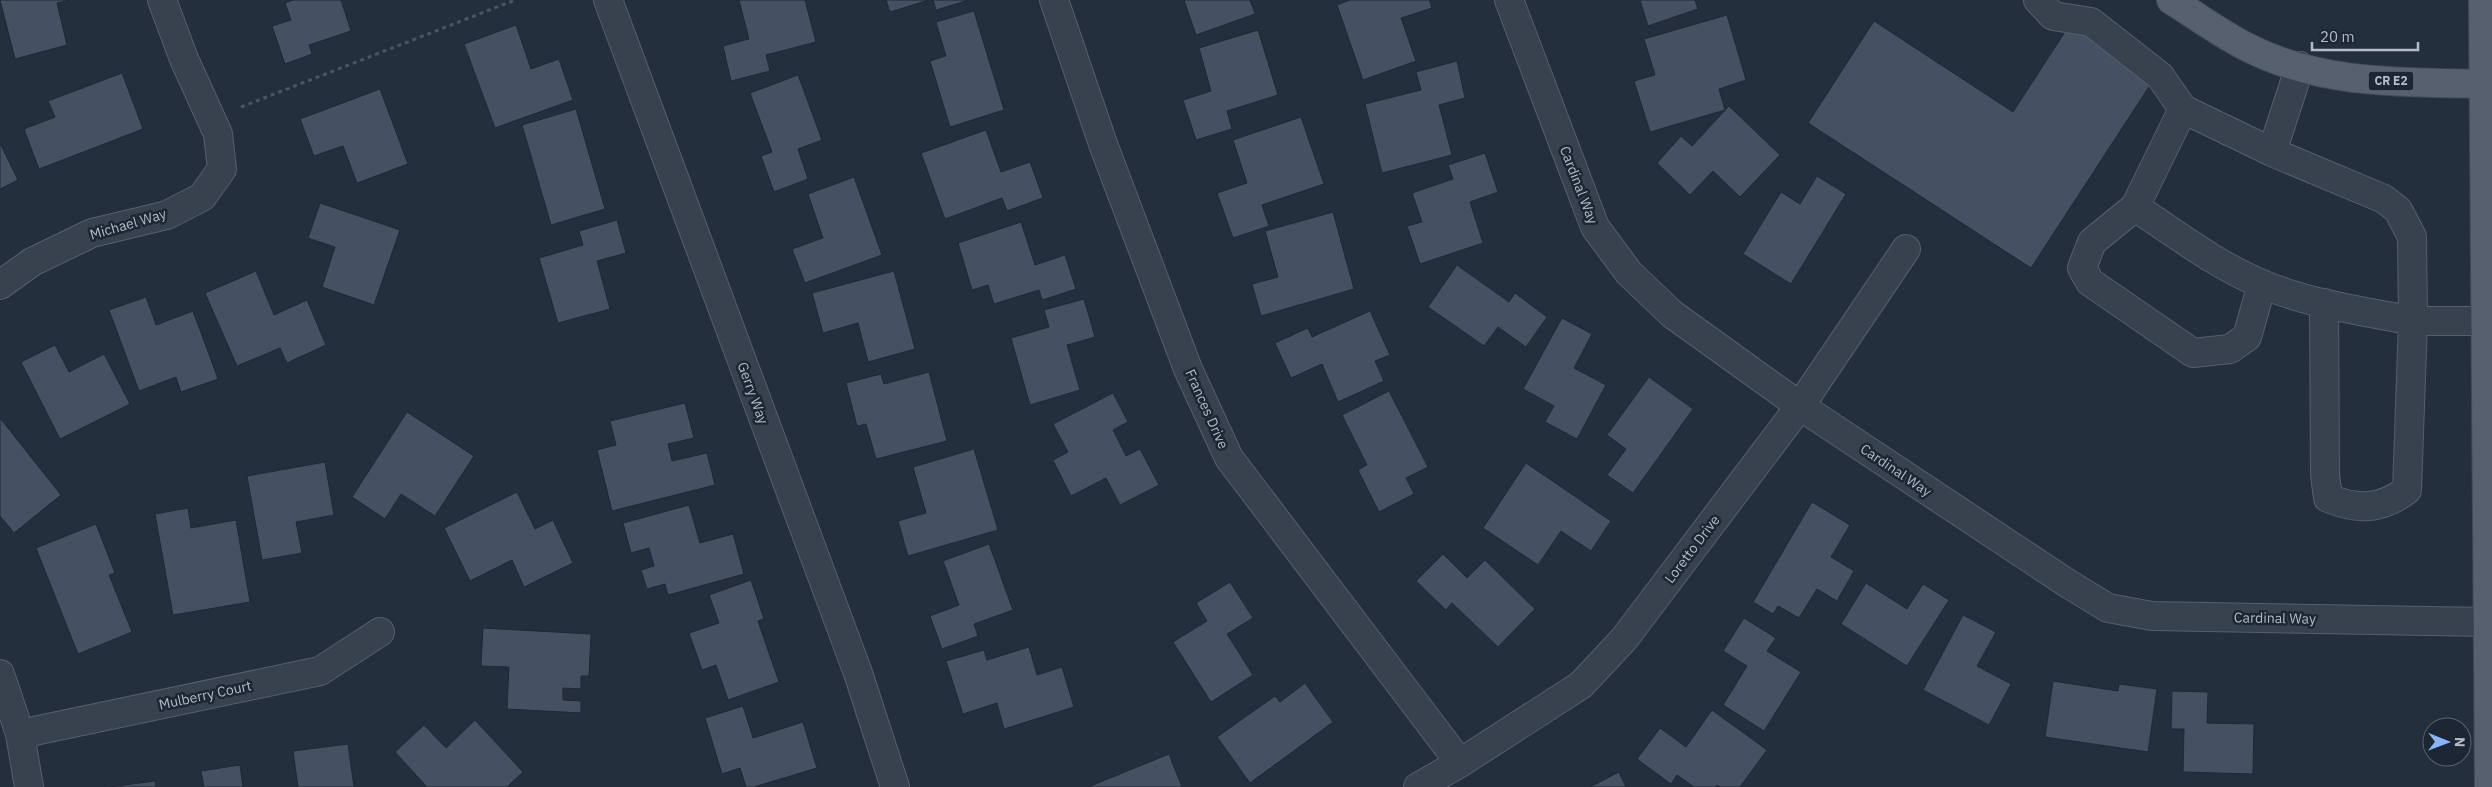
<svg xmlns="http://www.w3.org/2000/svg" width="2492" height="787" viewBox="0 0 2492 787" font-family="'IBM Plex Sans',sans-serif">
  <style>
    .building { fill: #455162; stroke: #1f2835 }
    .lines { fill: none; stroke-linecap: round; stroke-linejoin: round }
    .minor-casing { stroke: #565f6c; stroke-width: 30 }
    .major-casing { stroke: #414a57; stroke-width: 30 }
    .path { stroke: #44595c; stroke-width: 3; stroke-dasharray: 4 4; stroke-linecap: butt }
    .minor { stroke: #38414e; stroke-width: 28 }
    .major { stroke: #56606e; stroke-width: 28 }
    .labels { text-anchor: middle; stroke-width: 5; stroke-linejoin: round; paint-order: stroke }
    .shield { fill: #1d2633; stroke: #878f9c; stroke-width: 1 }
    .shield-label { font-size: 12px; font-weight: bold; fill: #b4bcc9 }
    .street-label { font-size: 14px; fill: #b4bcc9; stroke: #1d2633 }
  </style>
  <rect width="100%" height="100%" fill="#242f3e"/>
  <path class="building" d="M0,0h70l-13,3 10,42 -52,14z
    M293,0h48l10,31 -42,14 3,9 -27,10 -13,-38 19,-6 -6,-17z
    M739,0h66l11,42 -50,13 4,16 -39,10 -8,-35 26,-7z
    M886,0h43l-39,12z
    M933,0h36l-33,10z
    M1184,0h66l5,14 -59,21z
    M1350,0h79l3,8 -31,10 15,43 -53,19 -26,-75z
    M1640,0h55l3,9 -50,17z
    M974,11l30,99 -54,17 -20,-66 16,-5 -10,-34z
    M1727,15l19,65 -27,9 6,21 -75,22 -16,-51 21,-6 -11,-36z
    M1874,21l139,91 59,-91 84,55 -125,192 -223,-145z
    M516,25l15,44 28,-10 14,41 -78,28 -31,-84z
    M1258,30l20,65 -51,16 5,18 -36,11 -13,-40 28,-9 -12,-43z
    M1457,61l8,37 -26,7 13,50 -70,18 -17,-69 56,-14 -5,-18z
    M122,73l21,56 -104,40 -15,-40 31,-12 -7,-16z
    M798,75l24,65 -24,9 10,30 -34,13 -13,-36 11,-4 -22,-59z
    M380,89l28,75 -51,19 -14,-37 -29,10 -14,-37z
    M1729,106l51,49 -40,42 -27,-26 -23,24 -33,-32 24,-27 11,10z
    M576,109l29,100 -54,16 -29,-100z
    M1301,117l23,67 -62,21 7,21 -36,12 -16,-45 30,-10 -14,-43z
    M986,130l15,42 29,-10 13,36 -36,13 -5,-13 -57,21 -24,-66z
    M0,143l18,37 -18,9z
    M1485,153l13,39 -28,10 13,41 -63,21 -13,-38 15,-4 -10,-29 41,-14 -5,-14z
    M1817,176l29,18 -55,90 -48,-30 38,-62 19,12z
    M854,177l28,78 -77,28 -13,-34 31,-11 -15,-44z
    M320,203l80,27 -26,75 -52,-18 13,-40 -27,-9z
    M1333,212l21,77 -93,27 -9,-32 26,-7 -13,-46z
    M617,220l9,33 -29,8 13,48 -52,14 -19,-65 44,-13 -4,-14z
    M1021,222l14,43 30,-10 11,34 -34,11 -3,-10 -45,14 -6,-19 -16,5 -14,-47z
    M1457,265l52,37 6,-9 32,24 -21,30 -28,-20 -14,19 -56,-39z
    M256,271l18,44 33,-15 19,45 -39,18 -7,-15 -43,18 -32,-73z
    M894,271l21,78 -47,13 -10,-39 -35,10 -11,-40z
    M146,297l10,28 37,-14 25,68 -37,13 -5,-15 -37,14 -30,-81z
    M1084,299l11,38 -28,8 13,45 -50,15 -19,-67 38,-11 -5,-17z
    M1370,311l20,44 -15,6 9,20 -46,21 -16,-38 -31,14 -16,-35 33,-15 4,9z
    M1562,318l30,16 -18,34 32,17 -29,54 -32,-17 9,-16 -31,-17z
    M55,345l14,27 35,-18 26,50 -70,35 -39,-77z
    M929,372l18,69 -71,18 -10,-35 -9,2 -11,-43 35,-9 3,10z
    M1649,377l44,32 -60,84 -26,-18 19,-26 -19,-14z
    M1389,391l39,76 -22,11 8,16 -35,18 -21,-42 9,-5 -25,-50z
    M1113,393l15,29 -15,8 13,26 14,-7 19,36 -39,20 -14,-27 -35,18 -18,-36 15,-8 -15,-28z
    M685,403l9,35 -26,6 4,17 35,-8 8,32 -103,26 -15,-61 19,-5 -6,-24z
    M407,412l67,44 -39,60 -34,-22 -16,25 -33,-22z
    M0,418l61,77 -47,38 -14,-17z
    M974,449l24,81 -90,26 -10,-35 28,-8 -13,-46z
    M325,462l9,53 -38,7 6,31 -40,7 -15,-84z
    M1526,463l85,58 -20,30 -30,-20 -23,34 -55,-37z
    M517,492l18,37 18,-9 20,43 -49,24 -12,-27 -42,21 -26,-53z
    M1812,502l38,23 -19,32 23,14 -17,30 -20,-12 -18,29 -21,-12 -5,8 -20,-12z
    M689,505l11,38 33,-9 11,40 -76,21 -3,-11 -18,5 -6,-19 13,-4 -5,-18 -18,5 -8,-30z
    M188,508l3,20 45,-8 14,82 -77,13 -18,-101z
    M96,524l19,49 -6,2 23,57 -54,22 -42,-106z
    M989,544l24,66 -39,14 4,12 -36,13 -12,-33 29,-11 -16,-44z
    M1443,554l24,24 18,-18 50,49 -37,38 -46,-44 -6,7 -30,-29z
    M751,580l13,39 -6,2 21,61 -51,18 -12,-35 -14,5 -13,-37 30,-10 -10,-28z
    M1230,582l23,36 -26,16 26,41 -42,27 -38,-60 34,-21 -11,-18z
    M1866,583l41,26 16,-25 26,16 -42,66 -66,-42z
    M1963,615l33,17 -19,34 34,18 -22,41 -66,-35z
    M1744,618l32,20 -9,13 34,21 -37,59 -41,-26 24,-39 -24,-15z
    M483,628l108,6 -2,42h-8v13l-18,-1v12l18,1v12l-74,-4 2,-42 -28,-1z
    M1029,647l8,28 25,-8 12,40 -70,22 -7,-26 -34,11 -17,-53 38,-11 3,10z
    M2053,681l65,10 1,-7 38,5 -9,63 -103,-15z
    M1305,683l28,39 -83,61 -33,-46 58,-41 5,6z
    M2172,691l36,1 -1,31 47,1 -1,50 -70,-2 1,-43h-13z
    M743,706l10,32 50,-16 14,46 -63,19h-8l-6,-19 -18,6 -17,-56z
    M1712,710l55,40 -27,37h-20l-3,-2 -2,2h-21l-17,-12 -6,9 -34,-25 23,-31 26,19z
    M475,720l48,52 -16,15h-80l-32,-35 29,-27 22,23z
    M348,744l6,43h-56l-5,-36z
    M1169,754l13,33h-94z
    M240,765l3,22h-39l-3,-16z
    M1619,772l7,15h-36z
    M155,781l1,6h-47z"/>
  <g class="lines">
    <g class="minor-casing">
      <path id="minor" d="M608,0l250,673 37,114
        M1054,0l49,144 85,225 41,89 231,305
        M1509,0l86,227 34,46 43,41 128,92 267,177 41,25 44,8 335,6
        M2038,0l15,16 38,6 69,54 23,33 89,43 112,47 14,11 14,27 1,84h72
        M2183,109l-48,98c41,27 81,58 127,77 47,20 101,27 151,37l-6,169c-26,20 -50,20 -79,8l-3,-23 -1,-172
        M2272,152l28,-86
        M2135,207l-43,35 -10,26 8,14 103,71 37,-4 17,-12 15,-53
        M0,285l32,-23 60,-29 75,-18 35,-18 20,-28 -4,-35 -34,-75 -22,-59
        M0,674l20,60 9,53
        M20,734l300,-63 60,-39
        M1418,787l42,-24 121,-78 43,-46 176,-233 106,-157"/>
    </g>
    <g class="major-casing">
      <path id="major" d="M2171,0c26,16 51,35 78,48 74,38 162,34 243,36
        M2483,0l6,787"/>
    </g>
    <path class="path" d="M241,107l274,-107"/>
    <use href="#minor" class="minor"/>
    <use href="#major" class="major"/>
  </g>
  <g class="labels">
    <rect class="shield" x="2368.5" y="71.5" width="45" height="19" rx="4"/>
    <g class="shield-label">
      <text x="2391" y="85">CR E2</text>
    </g>
    <g class="street-label">
      <text transform="translate(1579 185) rotate(69)" y="5">Cardinal Way</text>
      <text transform="translate(128 224) rotate(-16)" y="5">Michael Way</text>
      <text transform="translate(753 393) rotate(70)" y="5">Gerry Way</text>
      <text transform="translate(1207 409) rotate(66)" y="5">Frances Drive</text>
      <text transform="translate(1896 470) rotate(34)" y="5">Cardinal Way</text>
      <text transform="translate(1692 549) rotate(-53)" y="5">Loretto Drive</text>
      <text transform="translate(2275 618) rotate(1)" y="5">Cardinal Way</text>
      <text transform="translate(205 695) rotate(-12)" y="5">Mulberry Court</text>
    </g>
  </g>
  <g transform="translate(2447 742) rotate(91)"><circle r="24" fill="#1d2633" stroke="#59626f"/>
  <path d="M0-4L9 19L0 12L-9 19Z" fill="#8ab4f8"/>
  <text y="-8" font-size="14" font-weight="bold" text-anchor="middle" fill="#b4bcc9">N</text>
  </g>
  <path d="M2312 42v8h106v-8" fill="none" stroke="#b4bcc9" stroke-width="2.5"/>
  <text x="2320" y="42" font-size="15" fill="#b4bcc9" stroke="#1d2633" stroke-width="4" paint-order="stroke">20 m</text>
</svg>
